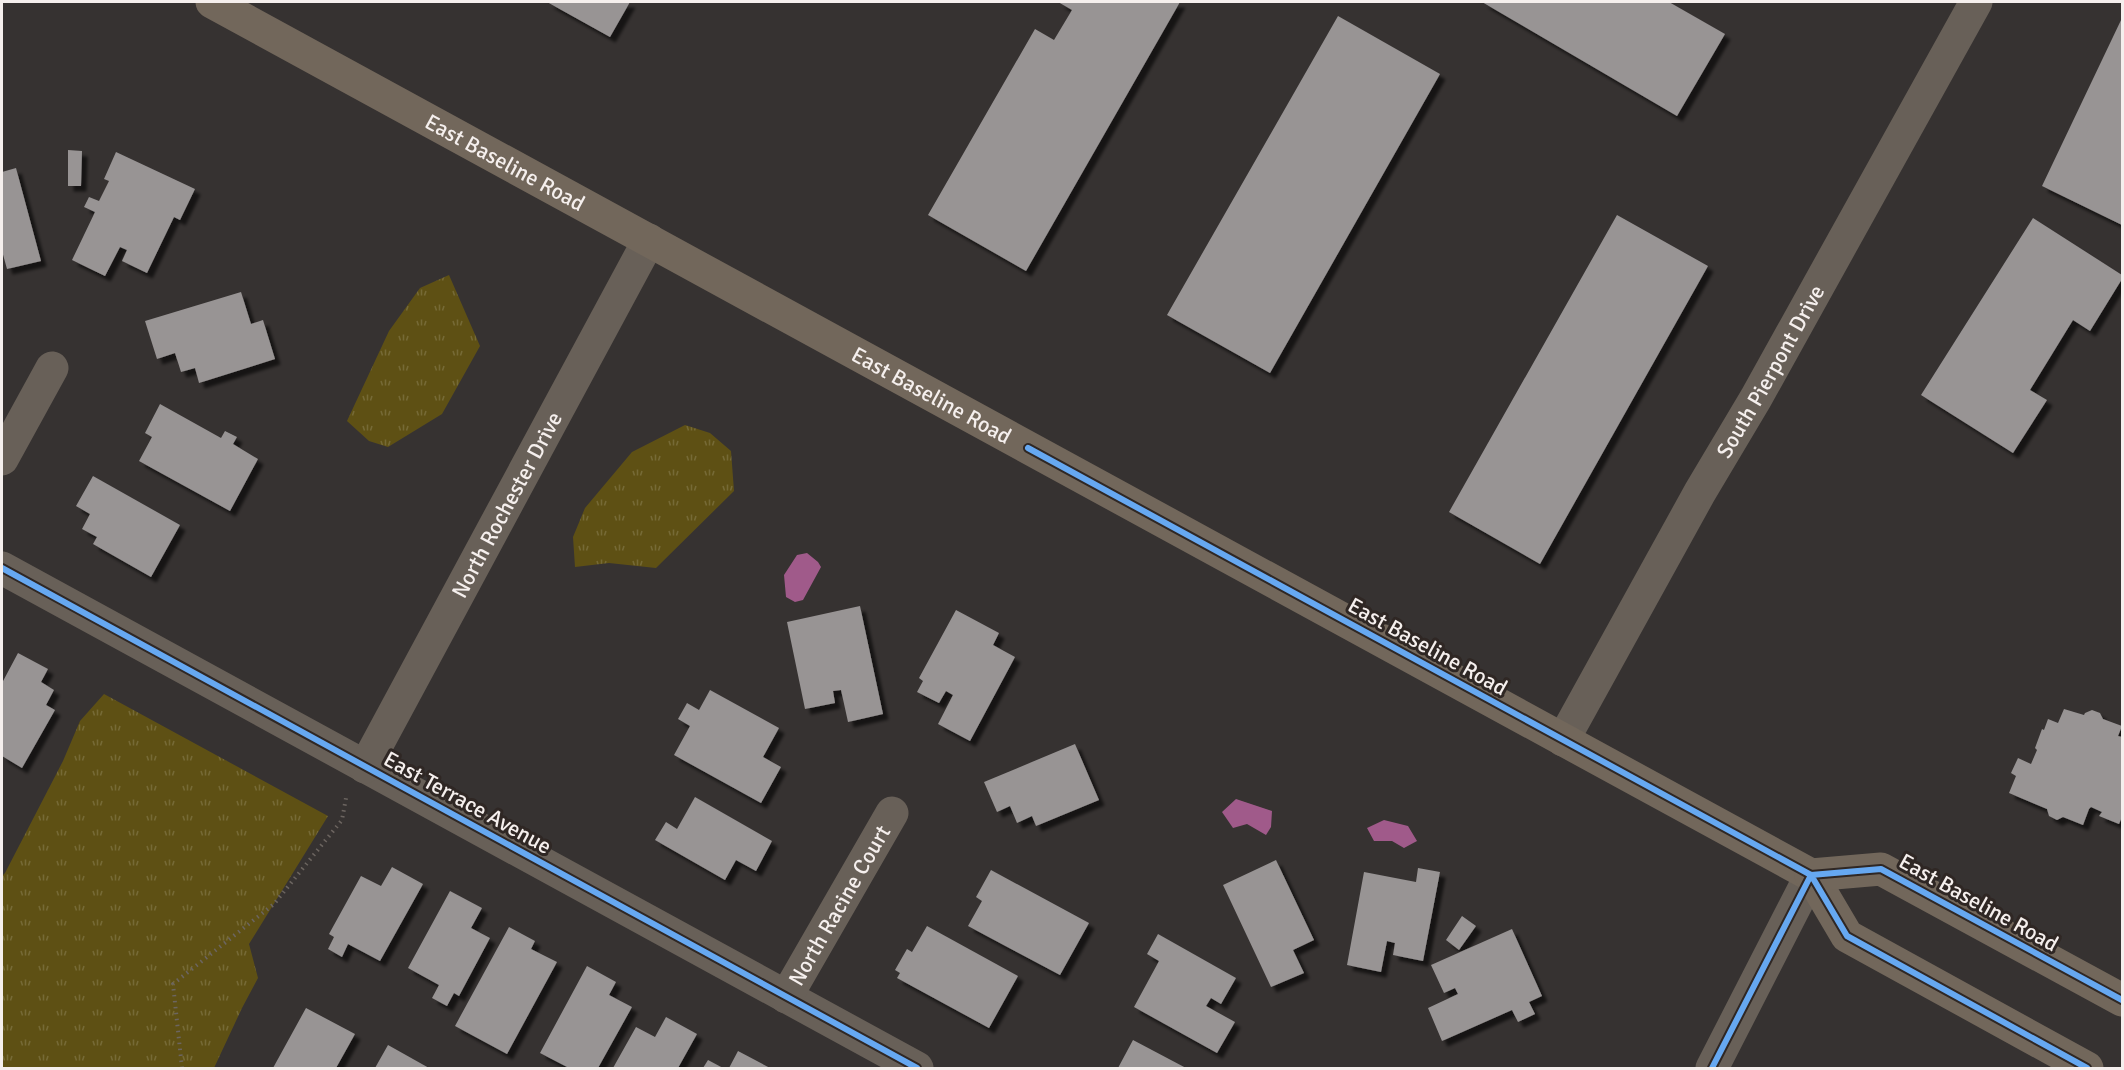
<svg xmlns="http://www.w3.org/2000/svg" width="2124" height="1070" viewBox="0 0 2124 1070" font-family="Signika,sans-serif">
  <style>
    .park { fill: url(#park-tufts) }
    .water { fill: #a05a8a }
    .building { fill: #989494; filter: url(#shadow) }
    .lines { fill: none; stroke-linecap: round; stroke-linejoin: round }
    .path { stroke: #6c6560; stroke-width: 4; stroke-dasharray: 1.5 4.5; stroke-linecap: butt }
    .minor { stroke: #686058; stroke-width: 33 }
    .tertiary { stroke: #686058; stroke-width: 33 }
    .primary { stroke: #72675b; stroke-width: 33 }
    .cycleway-casing { stroke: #2f2724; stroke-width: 10 }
    .cycleway { stroke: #66a8f1; stroke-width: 6 }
    .labels { text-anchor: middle; stroke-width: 6; stroke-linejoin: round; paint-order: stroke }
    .street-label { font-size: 22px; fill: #f5efed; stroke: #2f2724 }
  </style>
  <defs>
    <pattern id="park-tufts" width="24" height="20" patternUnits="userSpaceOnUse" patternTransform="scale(1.5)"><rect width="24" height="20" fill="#5e5014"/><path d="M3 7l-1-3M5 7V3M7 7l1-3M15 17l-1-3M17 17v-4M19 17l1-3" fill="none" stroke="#766a36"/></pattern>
    <filter id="shadow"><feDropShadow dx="5.5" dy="5.5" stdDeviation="1.5" flood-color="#0009"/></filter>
  </defs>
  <rect width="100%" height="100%" fill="#363231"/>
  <path class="park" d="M449,275l31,71 -38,68 -54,33 -19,-6 -22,-20 42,-90 31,-43z
    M685,425l25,8 21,18 3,40 -78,77 -47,-5 -34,4 -2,-30 12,-29 47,-56z
    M104,694l224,122 -79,128 9,34 -16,30 -28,60h-212v-192l3,-3 58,-112 17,-40z"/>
  <path class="water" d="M807,553l11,9 3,5 -18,33 -8,2 -9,-5 -2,-22 13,-20z
    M1236,799l36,12 -1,16 -5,8 -19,-11 -14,4 -11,-16z
    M1384,820l24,6 9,15 -13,7 -12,-7h-18l-7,-13z"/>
  <path class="building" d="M547,2h83l-20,35z
    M1058,2h122l-154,269 -98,-56 107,-186 19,11 18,-30z
    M1482,2h187l56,32 -48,82z
    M1338,16l102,58 -170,299 -103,-58z
    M2122,18v207l-80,-39z
    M68,150l14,1 -1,35h-13z
    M116,152l79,37 -15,31 -6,-3 -27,56 -25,-12 5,-11 -7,-3 -15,29 -33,-16 23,-48 -11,-5 5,-10 10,4 10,-20 -5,-2z
    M16,168l25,93 -34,8 -5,-18v-79z
    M1617,215l91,51 -168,298 -91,-52z
    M2033,218l89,57v4l-32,52 -17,-11 -43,70 17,10 -34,53 -92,-58z
    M241,292l10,32 12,-4 12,39 -76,24 -4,-15 -14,4 -6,-19 -18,6 -12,-38z
    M160,404l61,34 4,-7 12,6 -4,7 25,15 -28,52 -91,-50 13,-24 -7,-4z
    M93,476l87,49 -29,52 -58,-33 4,-7 -15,-8 8,-15 -14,-8z
    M860,606l23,108 -35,8 -7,-32 -8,1 2,12 -30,6 -18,-87z
    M956,610l43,23 -6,12 22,12 -45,84 -32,-17 15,-29 -7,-4 -7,12 -22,-11 6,-11 -4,-3z
    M18,653l30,16 -7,13 13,8 -8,15 9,5 -33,58 -20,-12v-73z
    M710,690l69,38 -16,29 18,10 -20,36 -87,-48 16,-29 -12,-7 9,-16 12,7z
    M2064,709l20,6 1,-2 7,-3 8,3 3,6 19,7 -4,10 4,1v80l-3,7 -20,-8 3,-4 -11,-5 -2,2 -6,16 -20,-8 -6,3 -8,-4 -2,-7 -38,-16 7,-17 -5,-3 7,-15 13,6 6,-14 -2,-2 7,-19 2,1 4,-11 10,4z
    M1075,744l24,56 -63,26 -4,-10 -15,7 -7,-17 -13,6 -13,-30z
    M695,797l77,44 -16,30 -20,-11 -11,20 -70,-40 11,-18 11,7z
    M1276,860l38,80 -21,10 11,23 -33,14 -48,-102z
    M392,867l31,17 -43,77 -32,-17 -6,13 -14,-8 6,-12 -5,-3 32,-58 20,10z
    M1418,868l22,4 -17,89 -30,-6 2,-12 -8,-2 -6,31 -34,-7 17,-93 52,10z
    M991,870l98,53 -29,52 -92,-49 14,-25 -6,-4z
    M450,891l32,17 -11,20 19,10 -31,58 -5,-3 -7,13 -15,-8 7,-13 -31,-17z
    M1462,916l14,10 -17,24 -13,-10z
    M927,926l91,50 -29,52 -92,-50 3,-5 -5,-3 12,-21 5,3z
    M509,927l26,14 -4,8 26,13 -50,92 -52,-28z
    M1512,929l30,67 -13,6 6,12 -17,8 -6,-12 -70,31 -14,-33 30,-14 -3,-6 -11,5 -13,-28z
    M1158,934l78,44 -15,26 -10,-6 -5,8 29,16 -18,31 -83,-46 25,-46 -12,-7z
    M587,966l29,16 -7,13 23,12 -34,61h-29l-29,-15z
    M306,1008l49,26 -19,34h-63z
    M666,1017l31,17 -19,34h-65l23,-41 19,10z
    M1133,1040l53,28h-68z
    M388,1045l41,23h-54z
    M738,1051l32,17h-41z
    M708,1060l15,8h-20z"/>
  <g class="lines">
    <path class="path" d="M182,1068l-9,-84 101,-80 68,-84 4,-22 -1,-3"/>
    <g class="minor">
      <path d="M2,459l50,-91"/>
      <path d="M2,568l915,500"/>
      <path id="s1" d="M365,767l284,-527"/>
      <path id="s2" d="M786,997l106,-184"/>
      <path d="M1712,1068l99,-193"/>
    </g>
    <path class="tertiary" id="s3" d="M1563,740l137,-248 56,-94 220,-396"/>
    <g class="primary">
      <path id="s4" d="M212,2l1599,873 36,61 240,132"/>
      <path d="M1811,875l70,-6 241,131"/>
    </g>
    <g class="cycleway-casing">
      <path id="cycleway" d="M1028,448l783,427 36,61 240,132
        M2,568l915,500
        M1811,875l70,-6 241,131
        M1712,1068l99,-193"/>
    </g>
    <use href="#cycleway" class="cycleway"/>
  </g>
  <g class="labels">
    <g class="street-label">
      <text dy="8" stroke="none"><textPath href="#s4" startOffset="334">East Baseline Road</textPath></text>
      <text dy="8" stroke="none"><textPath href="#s3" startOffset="423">South Pierpont Drive</textPath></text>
      <text dy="8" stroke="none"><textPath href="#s4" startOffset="820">East Baseline Road</textPath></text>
      <text dy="8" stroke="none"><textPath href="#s1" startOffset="298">North Rochester Drive</textPath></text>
      <text transform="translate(1428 646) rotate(29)" y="8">East Baseline Road</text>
      <text transform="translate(468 802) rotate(29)" y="8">East Terrace Avenue</text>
      <text transform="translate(1979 902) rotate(29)" y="8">East Baseline Road</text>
      <text dy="8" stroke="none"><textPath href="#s2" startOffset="106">North Racine Court</textPath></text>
    </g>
  </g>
  <rect width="2124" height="1070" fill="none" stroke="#f5efed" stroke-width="6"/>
</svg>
